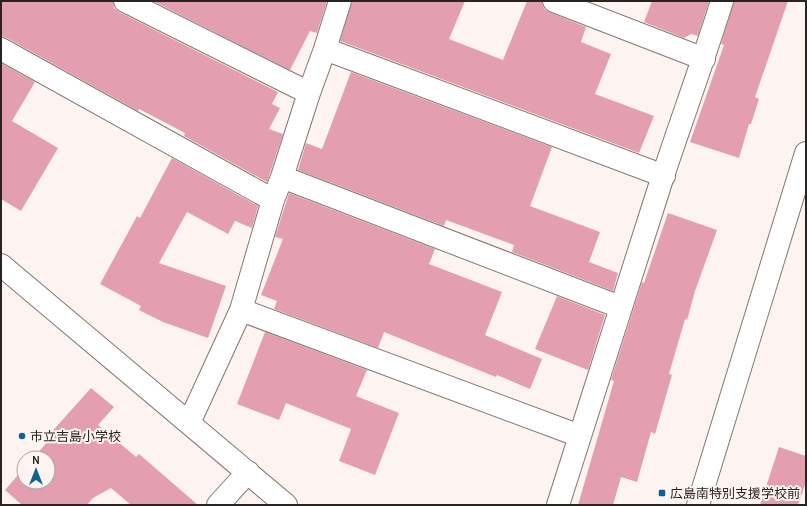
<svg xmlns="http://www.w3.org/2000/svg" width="807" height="506" viewBox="0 0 807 506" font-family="Karla,'Noto Sans JP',sans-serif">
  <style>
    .building { fill: #e39faf }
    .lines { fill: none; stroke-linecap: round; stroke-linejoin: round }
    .minor-casing { stroke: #837572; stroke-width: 24 }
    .minor { stroke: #fff; stroke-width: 22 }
    .poi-dot { fill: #0f6193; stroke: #fdf4f1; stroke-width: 1.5 }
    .labels { text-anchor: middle; stroke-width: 4; stroke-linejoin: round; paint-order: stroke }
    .poi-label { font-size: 13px; fill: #292423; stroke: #fdf4f1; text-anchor: start }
  </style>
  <rect width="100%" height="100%" fill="#fdf4f1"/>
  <path class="building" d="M1,1h112l1,7 5,4 159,80 -6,12 8,4 -11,21 14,5 -16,48 -83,-46 1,-3 -46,-24 -1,2 -131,-73 -6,-1z
    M153,1h174l-10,32 -7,-2 -20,39z
    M352,1h113l-16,38 54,21 24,-59h15l2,8 5,3 37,15 -5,15 30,12 -16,40 59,22 -15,37 -299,-112z
    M652,1h57l-11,35 -7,-2 -7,4 -40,-16z
    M734,1h54l-33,96 4,2 -8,25h-2l-10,34 -49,-16 34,-97 -3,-1z
    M1,63l34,19 -23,39 46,27 -37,63 -20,-12z
    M351,72l201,75 -22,59 70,26 -11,30 29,11 -5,18 -101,-39 2,-7 -68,-25 -2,6 -146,-56 8,-27 16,6z
    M172,158l86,48 -6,22 -17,-7 -7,13 -41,-22 -28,51 67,23 -18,52 -45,-16 -24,-12 2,-4 -41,-22 37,-68 3,2z
    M289,193l146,56 -6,15 73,28 -17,43 57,24 -12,30 -33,-14 -1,2 -112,-45 -6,16 -104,-39 3,-8 -16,-6 22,-56 -8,-2z
    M668,213l49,17 -22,61 -8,29 -2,-1 -16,55 3,1 -17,59 -4,-2 -14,50 -16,-5 -8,28h-35l36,-124 -3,-1 31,-98 2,1z
    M557,296l48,19 -17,55 -53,-21z
    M265,332l102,38 -11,26 43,17 -24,62 -36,-14 12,-32 -65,-26 -7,17 -42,-16z
    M91,388l23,19 -16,18 38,32 3,-3 59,51h-67l-20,-17 -18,10 -6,7h-65l-17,-15 19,-22v14h24v-24h-15l18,-20 -3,-2z
    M779,447l27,9v26l-8,23h-38z"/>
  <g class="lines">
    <g class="minor-casing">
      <path id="minor" d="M125,1l184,92
        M554,1l150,58
        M1,49l272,151
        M325,49l339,127
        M282,177l338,130
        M1,265l285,240
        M241,310l339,126
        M189,423l52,-113 32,-110 9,-23 27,-84 16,-44 15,-48
        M218,505l30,-33
        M558,505c35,-108 68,-216 103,-323 20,-61 42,-120 61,-181
        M698,505l108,-352"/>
    </g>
    <use href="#minor" class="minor"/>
  </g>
  <g class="poi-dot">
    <circle cx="22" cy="436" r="4"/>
    <rect x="658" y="489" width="8" height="8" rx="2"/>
  </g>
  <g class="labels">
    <g class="poi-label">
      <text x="30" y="441">市立吉島小学校</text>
      <text x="670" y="498">広島南特別支援学校前</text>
    </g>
  </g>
  <rect width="807" height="506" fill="none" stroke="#292423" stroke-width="4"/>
  <g transform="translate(36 470)"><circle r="19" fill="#fdf4f1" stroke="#a8a19f"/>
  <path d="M0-3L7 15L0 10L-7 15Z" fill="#0f6193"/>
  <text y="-6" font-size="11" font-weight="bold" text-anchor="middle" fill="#292423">N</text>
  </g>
</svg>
